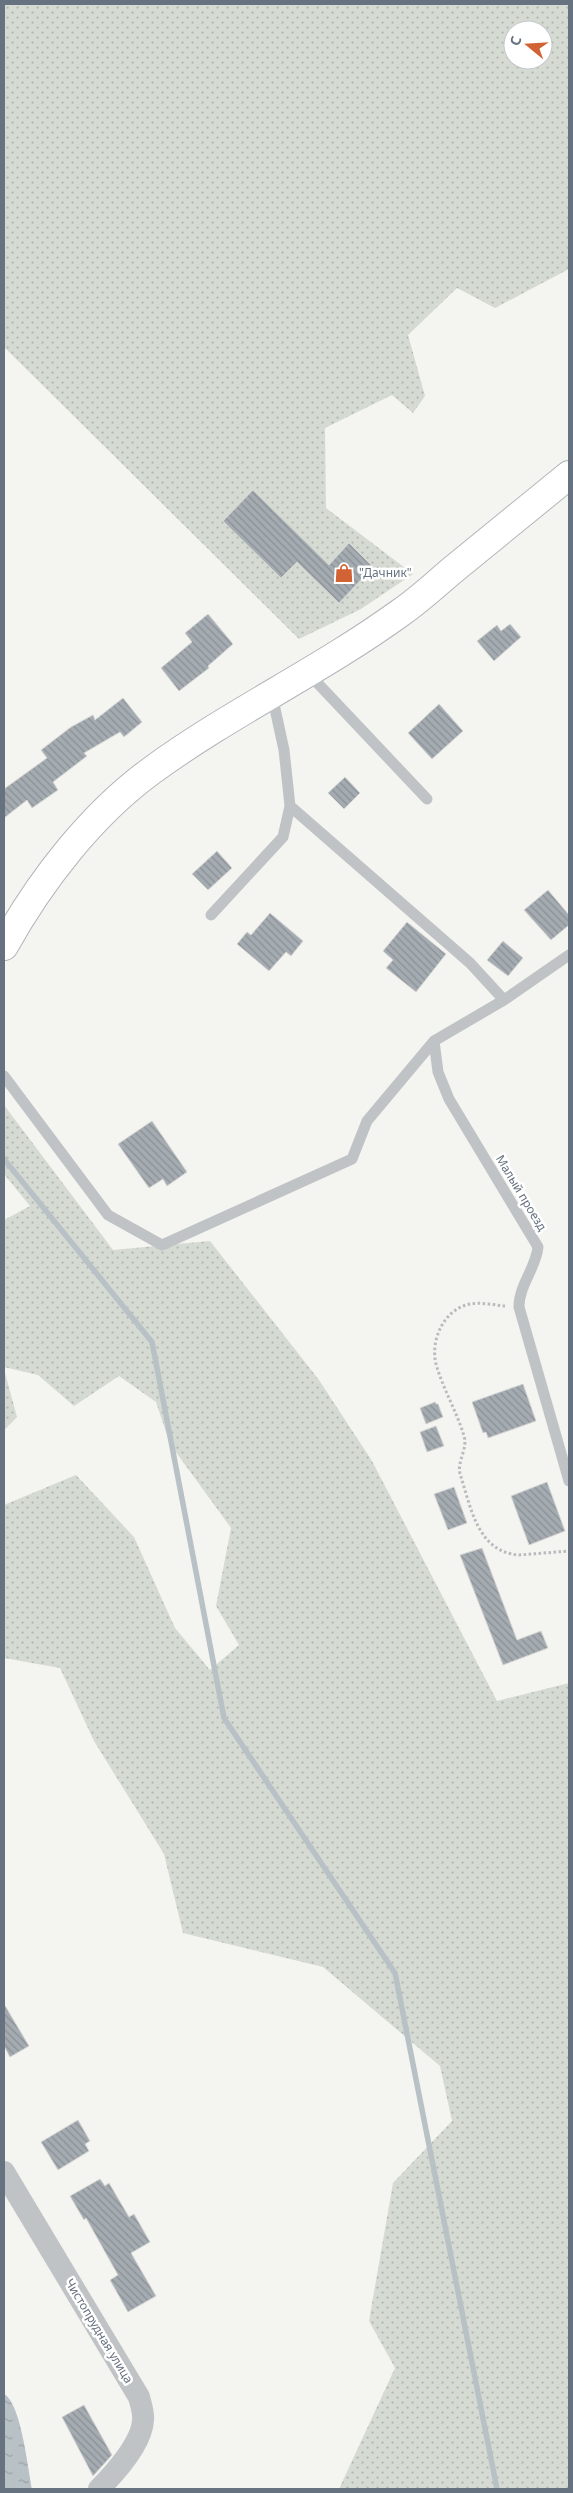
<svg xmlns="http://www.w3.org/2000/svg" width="573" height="2493" viewBox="0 0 573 2493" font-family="'Noto Sans',sans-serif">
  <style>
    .grass { fill: url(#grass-dots); fill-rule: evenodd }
    .water { fill: url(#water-ripples) }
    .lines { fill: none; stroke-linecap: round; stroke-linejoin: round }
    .stream { stroke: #b8c1c6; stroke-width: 5.5 }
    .building { fill: url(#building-back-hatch); stroke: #d5d5d3 }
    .secondary-casing { stroke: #b2b6ba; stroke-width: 30 }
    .path { stroke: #b9bbbd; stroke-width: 3; stroke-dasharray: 2.5 2.5; stroke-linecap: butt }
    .lane { stroke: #c0c3c6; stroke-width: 11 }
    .street { stroke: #c0c3c6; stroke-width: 22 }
    .secondary { stroke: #fff; stroke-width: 28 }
    .labels { text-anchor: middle; stroke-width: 5; stroke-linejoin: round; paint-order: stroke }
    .poi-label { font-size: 12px; fill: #66727f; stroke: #fff; text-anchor: start }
    .street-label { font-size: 12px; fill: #66727f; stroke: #fff }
  </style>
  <defs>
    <pattern id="grass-dots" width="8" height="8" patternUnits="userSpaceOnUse" patternTransform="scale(1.25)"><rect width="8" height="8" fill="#d5dbd2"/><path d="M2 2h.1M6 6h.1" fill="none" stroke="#b1b6b0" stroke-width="1.8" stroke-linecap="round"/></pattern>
    <pattern id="water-ripples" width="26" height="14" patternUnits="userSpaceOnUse" patternTransform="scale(1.25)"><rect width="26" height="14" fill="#b8c1c6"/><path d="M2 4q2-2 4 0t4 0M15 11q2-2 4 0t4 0" fill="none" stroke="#99a1a6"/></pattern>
    <pattern id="building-back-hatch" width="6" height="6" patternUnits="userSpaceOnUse" patternTransform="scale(1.25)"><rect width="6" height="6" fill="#a5acb1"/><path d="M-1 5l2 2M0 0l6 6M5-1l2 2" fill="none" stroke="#8a9095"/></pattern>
  </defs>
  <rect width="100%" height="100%" fill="#f4f4f1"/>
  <path class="grass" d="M4,4h565v265l-74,39 -38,-20 -49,47 17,61 -12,17 -21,-18 -67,33 1,80 87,66 -52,35 -62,30 -295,-292zM513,30h30v30h-30z
    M4,1105l109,145 97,-9 109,139 53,81 125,240 72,-18v806h-230l56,-121 -26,-47 24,-138 59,-62 -12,-55 -117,-99 -140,-34 -19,-79 -70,-113 -34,-73 -56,-10v-153l72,-30 58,62 41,91 35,42 29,-25 -23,-39 15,-78 -61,-84 -14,-42 -37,-26 -45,30 -36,-31 -34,-8v-147l26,-14 -26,-32z
    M4,1369l13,48 -13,13z"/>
  <path class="water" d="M4,2394c17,9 24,75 28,95h-28z"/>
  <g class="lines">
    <path class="stream" d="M4,1159l148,183 72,376 171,255 102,516"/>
  </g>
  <path class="building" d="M253,490l76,75 20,-22 24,24 -34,36 -42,-41 -16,16 -58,-57z
    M208,614l25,30 -25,22 1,2 -30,23 -18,-23 31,-26 -7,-9z
    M510,624l11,13 -27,24 -17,-20 20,-16 4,6z
    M123,698l19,24 -18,15 -4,-5 -36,21 3,3 -34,26 5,8 -26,18 -5,-8 -23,18v-29l43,-31 -6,-8 30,-23 22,-12 2,5z
    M439,704l24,27 -31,28 -24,-26z
    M345,777l15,16 -16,16 -16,-16z
    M217,851l15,17 -24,22 -16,-16z
    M548,890l21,25v10l-18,15 -27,-30z
    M270,913l33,28 -12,15 -5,-4 -17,19 -32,-27 10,-12 4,3z
    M407,922l39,32 -30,38 -30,-24 7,-8 -10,-9z
    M503,941l20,17 -15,18 -21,-16z
    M152,1121l35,51 -20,14 -4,-7 -14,9 -31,-44z
    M523,1384l13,37 -48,17 -2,-6 -3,1 -11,-31z
    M435,1402l1,2h2l5,13 -17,7 -6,-16z
    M436,1426l8,20 -17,6 -7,-20z
    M547,1482l18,49 -36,14 -18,-49z
    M454,1487l13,36 -19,7 -14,-36z
    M482,1548l35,92 24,-9 7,17 -45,17 -43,-110z
    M4,2004l25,42 -19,11 -6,-11z
    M78,2120l12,21 -5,3 4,7 -31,19 -17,-28z
    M100,2179l5,7 4,-3 20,34 5,-3 16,28 -19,11 25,43 -28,16 -18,-32 8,-5 -32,-57 -2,2 -14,-24z
    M84,2405l28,50 -19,21 -31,-59z"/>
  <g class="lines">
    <g class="secondary-casing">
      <path id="secondary" d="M4,946c36,-65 87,-131 147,-175 79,-58 169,-100 249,-158 19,-13 37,-30 55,-45 38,-31 76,-62 114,-93"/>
    </g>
    <path class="path" d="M505,1306c-11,-1 -24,-4 -35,-2 -26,5 -40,36 -34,60 7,25 21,48 28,72 4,13 -7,25 -4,38 11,33 17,78 59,81l50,-4"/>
    <path class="lane" d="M308,673l119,126
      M272,695l12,55 6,56 180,157 34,37
      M211,915l72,-78 7,-31
      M434,1041l4,31 11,27 89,148c-2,21 -19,38 -19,60l50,174
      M4,1076l104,139 54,30 190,-86 15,-38 67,-80 70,-41 65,-45"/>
    <path class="street" d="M4,2172l135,225c2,8 5,16 4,23 -1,23 -29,54 -44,69"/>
    <use href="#secondary" class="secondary"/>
  </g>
  <defs>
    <g id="shop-bare" transform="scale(1.5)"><path d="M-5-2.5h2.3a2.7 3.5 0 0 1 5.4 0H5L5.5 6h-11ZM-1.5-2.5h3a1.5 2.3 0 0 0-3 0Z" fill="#d16234" stroke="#fff" stroke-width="2.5" paint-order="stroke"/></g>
  </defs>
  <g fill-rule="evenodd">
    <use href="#shop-bare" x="344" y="573"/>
  </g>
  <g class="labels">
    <g class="poi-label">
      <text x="359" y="577">"Дачник"</text>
    </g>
    <g class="street-label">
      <text transform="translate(521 1193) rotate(59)" y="4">Малый проезд</text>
      <text transform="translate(99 2331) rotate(59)" y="4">Чистопрудная улица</text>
    </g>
  </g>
  <rect width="573" height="2493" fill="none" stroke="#66727f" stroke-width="10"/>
  <g transform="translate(528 45) rotate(288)"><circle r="24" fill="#ffffff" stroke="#c2c7cc"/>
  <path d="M0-4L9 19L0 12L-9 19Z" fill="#d16234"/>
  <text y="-8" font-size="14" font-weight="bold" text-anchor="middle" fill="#66727f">С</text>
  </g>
</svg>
